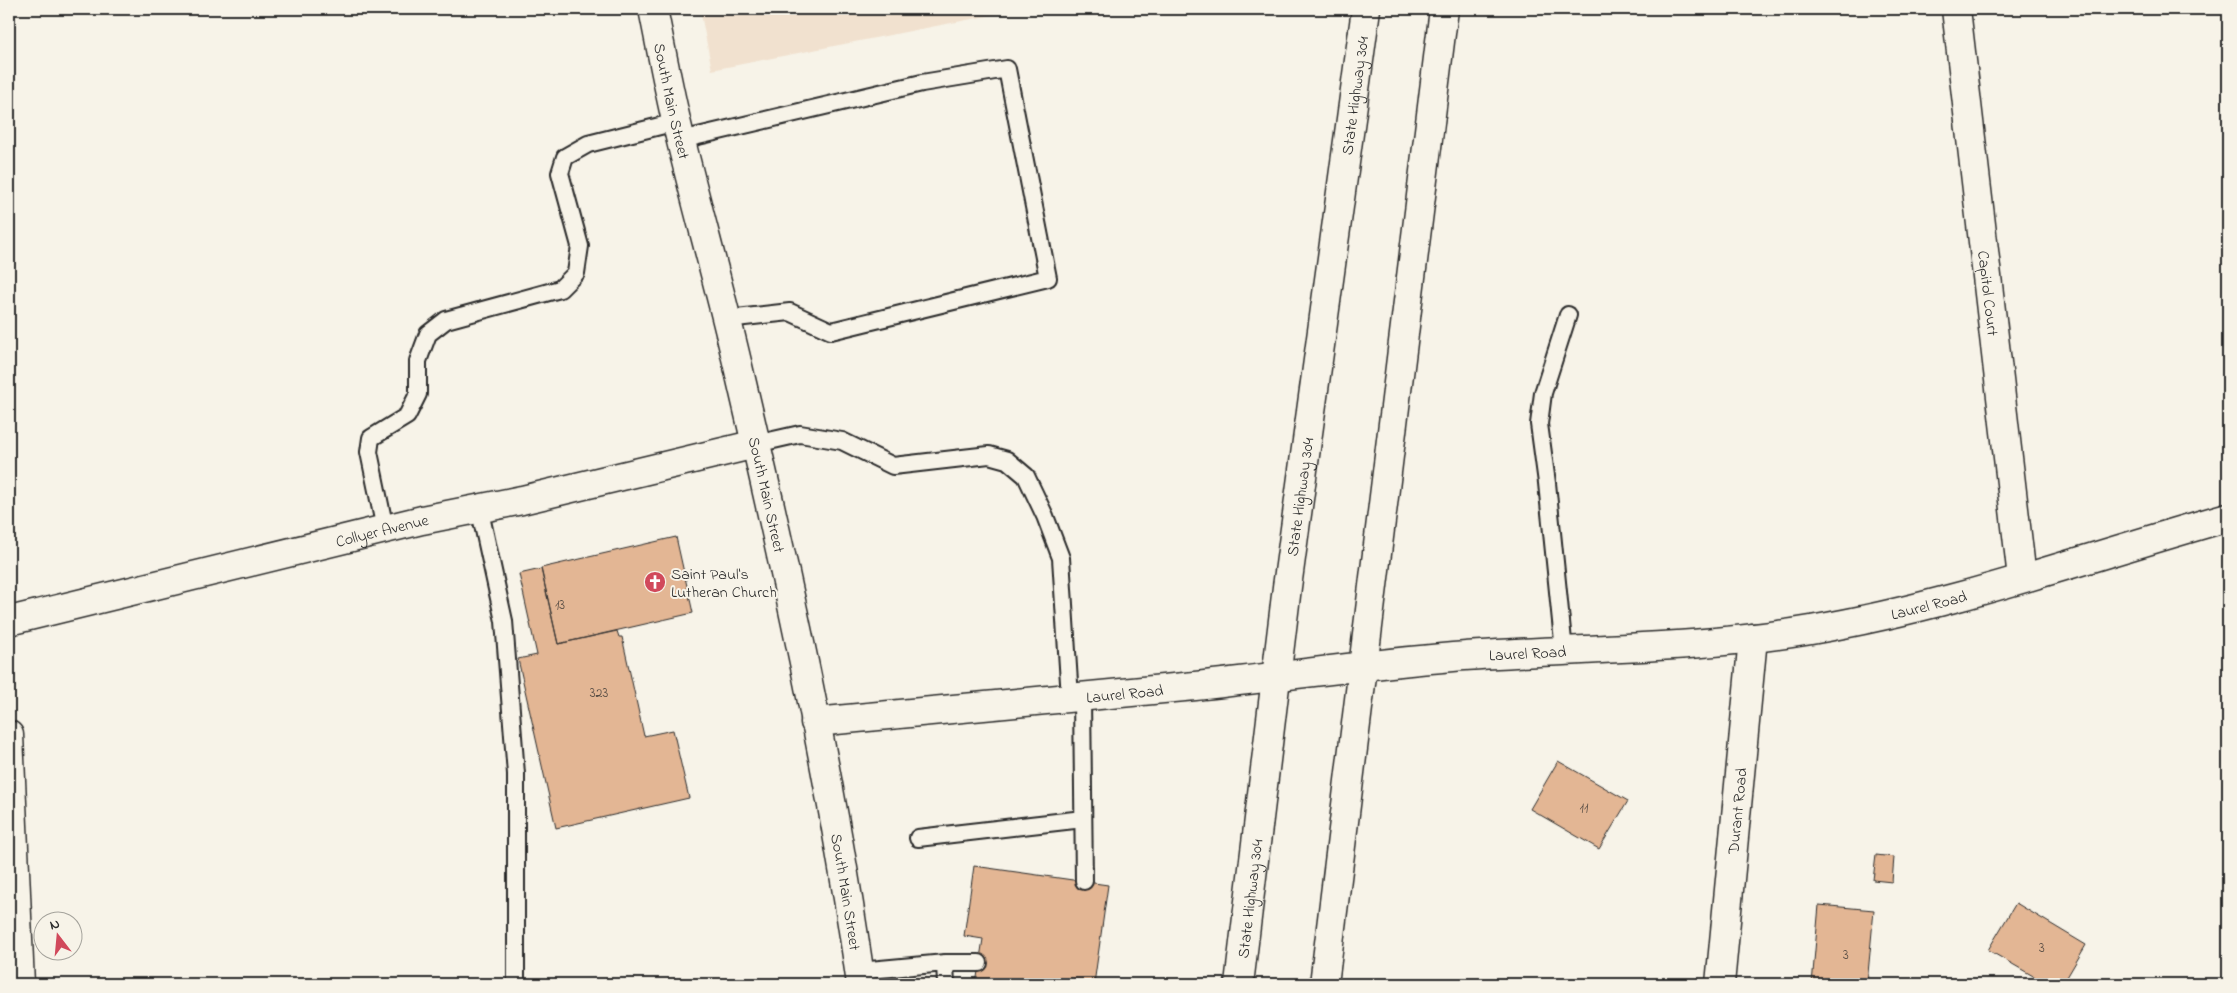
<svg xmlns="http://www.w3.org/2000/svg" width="2237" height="993" viewBox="0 0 2237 993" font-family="'Indie Flower',sans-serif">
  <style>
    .built { fill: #f1e1cf }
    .building { fill: #e3b694; stroke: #2b2b2b }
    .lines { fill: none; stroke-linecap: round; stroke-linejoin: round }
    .lane-casing { stroke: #2b2b2b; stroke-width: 20 }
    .street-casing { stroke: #2b2b2b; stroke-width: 31 }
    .secondary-casing { stroke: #2b2b2b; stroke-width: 31 }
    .primary-casing { stroke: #2b2b2b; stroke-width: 31 }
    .lane { stroke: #f7f3e8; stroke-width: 16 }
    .street { stroke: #f7f3e8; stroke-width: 28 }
    .secondary { stroke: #f7f3e8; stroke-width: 28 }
    .primary { stroke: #f7f3e8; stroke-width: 28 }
    .labels { text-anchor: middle; stroke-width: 4; stroke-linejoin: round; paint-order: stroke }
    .number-label { font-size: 14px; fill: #594e45 }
    .street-label { font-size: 16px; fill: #2b2b2b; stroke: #f7f3e8 }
    .poi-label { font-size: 16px; fill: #2b2b2b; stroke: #f7f3e8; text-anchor: start }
  </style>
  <rect width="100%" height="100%" fill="#f7f3e8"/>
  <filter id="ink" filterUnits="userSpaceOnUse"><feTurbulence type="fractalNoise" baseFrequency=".02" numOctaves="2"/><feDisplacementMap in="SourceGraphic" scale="10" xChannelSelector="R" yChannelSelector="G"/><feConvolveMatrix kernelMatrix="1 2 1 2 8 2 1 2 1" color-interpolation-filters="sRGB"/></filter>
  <g filter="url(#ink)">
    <path class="built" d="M700,9h323l-311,61z"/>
    <path class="building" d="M880,9h31l-30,5z
      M676,537l17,76 -135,31 -17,-76z
      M541,569l17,75 59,-13 2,6h3l22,99 29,-6 16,68 -133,30 -38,-169 19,-4 -18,-81z
      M1558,761l70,40 -29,48 -69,-40z
      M1876,855l18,2 -2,25 -19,-2z
      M974,866l134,19 -14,99h-118l7,-45 -19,-3z
      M2016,903l70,42 -23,39h-16l-59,-34z
      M1819,905l55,5 -7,74h-55z"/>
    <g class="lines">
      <g class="lane-casing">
        <path id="lane" d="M681,140l241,-57 85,-14 41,209 -217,53 -41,-19 -63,7
          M756,444l44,-10 42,7 51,25 96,-11 18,5 19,16 19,40 16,42 9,140
          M479,507l25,114 12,153v210
          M385,529l-16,-77 2,-14 36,-22 11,-22v-33l10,-27 18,-14 114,-31 16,-16 4,-27 -20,-73 5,-16 23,-13 88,-22
          M1564,651l-17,-168 -8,-59 4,-31 25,-78
          M1082,697l2,184
          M918,838l165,-19
          M945,963h34
          M859,971l86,-8 1,21"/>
      </g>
      <g class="street-casing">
        <g id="street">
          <path id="s1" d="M1956,9l66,569"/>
          <path d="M9,735l11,249"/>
          <path id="s2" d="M1720,984l33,-346"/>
        </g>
      </g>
      <g class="secondary-casing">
        <g id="secondary">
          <path id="s3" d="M653,9c9,44 17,89 28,132 19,78 41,155 59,234 47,201 92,404 121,609"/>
          <path id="s4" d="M9,621l413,-101 100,-20 234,-56"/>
          <path id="s5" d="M815,722c127,-12 254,-23 380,-36 86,-9 172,-22 258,-29 119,-9 240,-7 358,-27 142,-24 279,-74 417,-113"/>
        </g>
      </g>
      <g class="primary-casing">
        <g id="primary">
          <path id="s6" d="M1239,984l48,-397 79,-578"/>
          <path d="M1324,984l120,-975"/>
        </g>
      </g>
      <use href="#lane" class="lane"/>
      <use href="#street" class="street"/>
      <use href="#secondary" class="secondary"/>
      <use href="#primary" class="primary"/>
    </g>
  </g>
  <defs>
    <g id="church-disc" transform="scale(1.125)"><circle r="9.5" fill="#d1495b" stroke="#f7f3e8"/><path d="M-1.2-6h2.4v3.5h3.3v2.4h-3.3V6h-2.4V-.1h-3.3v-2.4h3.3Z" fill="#fff"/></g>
  </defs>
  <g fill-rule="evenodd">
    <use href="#church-disc" x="655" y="582"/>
  </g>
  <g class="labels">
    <g class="number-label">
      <text x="560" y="609">13</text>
      <text x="599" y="697">323</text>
      <text x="1584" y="812">11</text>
      <text x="2042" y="952">3</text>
      <text x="1846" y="959">3</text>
    </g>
    <g class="street-label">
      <text dy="6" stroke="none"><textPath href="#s6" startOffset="896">State Highway 304</textPath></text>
      <text dy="6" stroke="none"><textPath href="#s3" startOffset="94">South Main Street</textPath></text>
      <text dy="6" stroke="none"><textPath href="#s1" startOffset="286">Capitol Court</textPath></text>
      <text dy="6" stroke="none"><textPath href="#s3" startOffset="499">South Main Street</textPath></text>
      <text dy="6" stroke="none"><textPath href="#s6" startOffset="491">State Highway 304</textPath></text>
      <text dy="6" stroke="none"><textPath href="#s4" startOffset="384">Collyer Avenue</textPath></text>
      <text dy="6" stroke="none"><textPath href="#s5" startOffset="1121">Laurel Road</textPath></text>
      <text dy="6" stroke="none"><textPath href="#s5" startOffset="716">Laurel Road</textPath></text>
      <text dy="6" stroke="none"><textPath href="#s5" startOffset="311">Laurel Road</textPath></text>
      <text dy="6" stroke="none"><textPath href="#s2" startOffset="174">Durant Road</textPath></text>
      <text dy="6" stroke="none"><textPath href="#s3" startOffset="904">South Main Street</textPath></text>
      <text dy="6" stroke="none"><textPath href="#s6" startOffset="86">State Highway 304</textPath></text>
    </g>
    <g class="poi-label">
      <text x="671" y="579">Saint Paul's<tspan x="671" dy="18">Lutheran Church</tspan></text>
    </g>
  </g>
  <rect width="2237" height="993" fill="none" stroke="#f7f3e8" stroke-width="30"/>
  <rect x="15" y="15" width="2207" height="963" fill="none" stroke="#2b2b2b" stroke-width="2" filter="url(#ink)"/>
  <g transform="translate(58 936) rotate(344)"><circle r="24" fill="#f7f3e8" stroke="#a5a39c"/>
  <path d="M0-4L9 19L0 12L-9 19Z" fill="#d1495b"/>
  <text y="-8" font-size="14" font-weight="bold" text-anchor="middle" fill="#2b2b2b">N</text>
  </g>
</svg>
